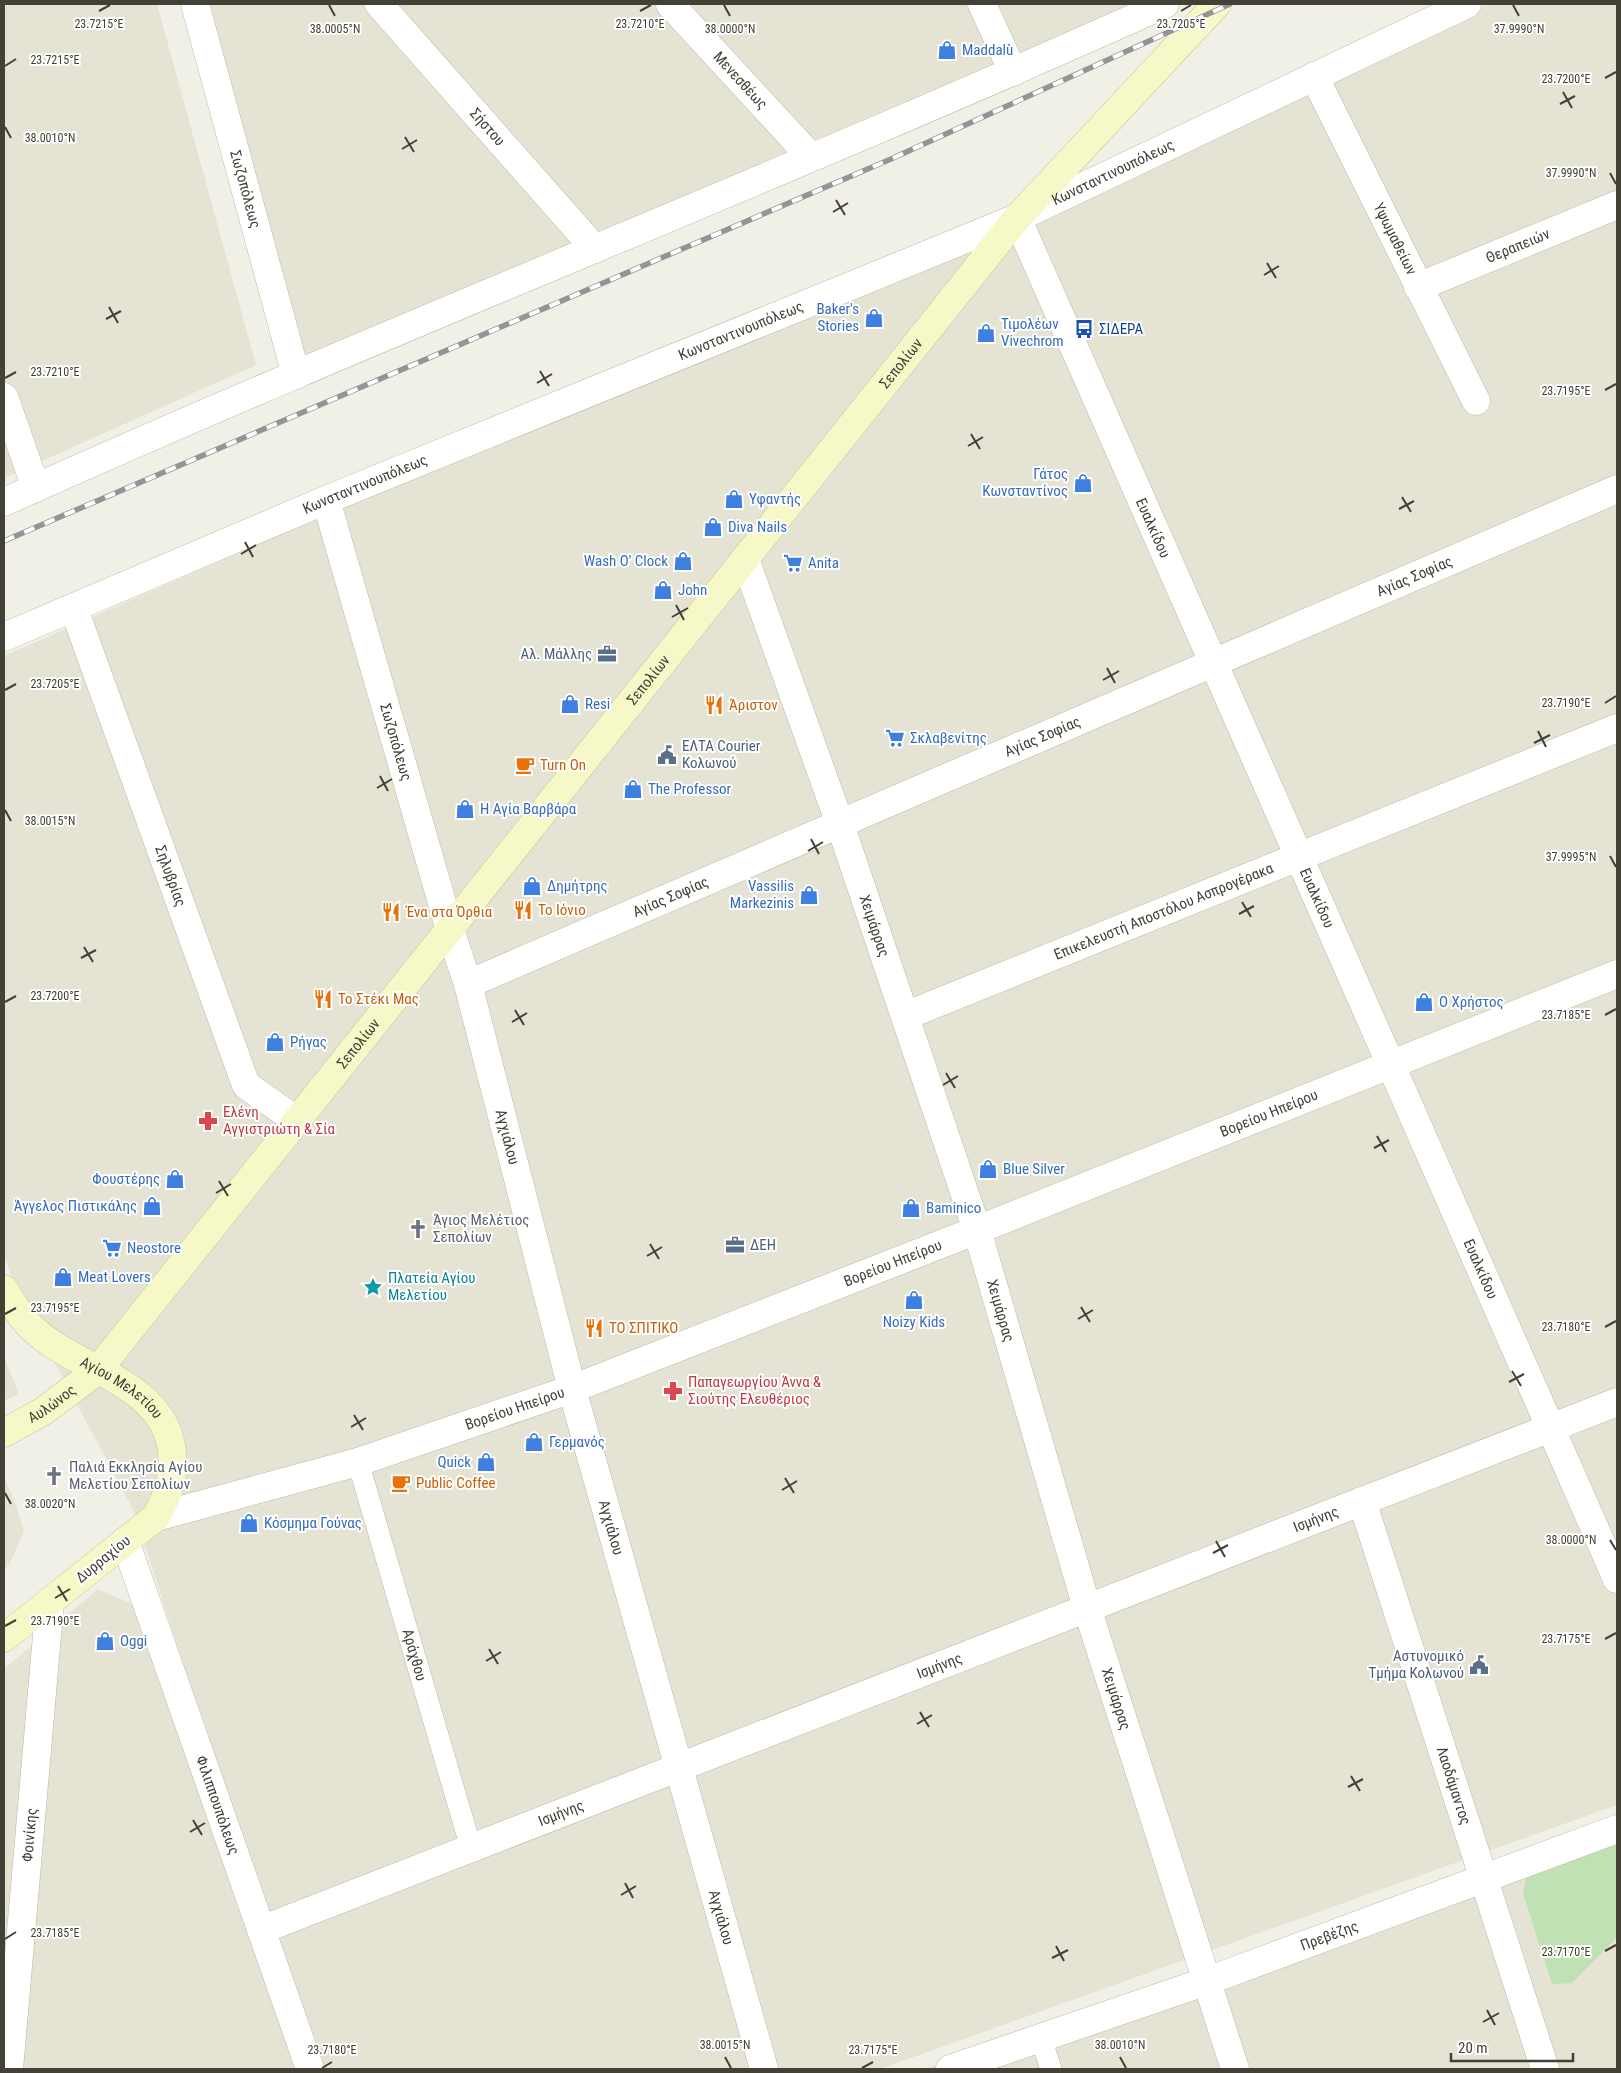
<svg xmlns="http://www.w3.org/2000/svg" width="1621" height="2073" viewBox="0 0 1621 2073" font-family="'Roboto Condensed',sans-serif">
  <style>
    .residential { fill: #e4e3d4 }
    .green { fill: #c0e1b3 }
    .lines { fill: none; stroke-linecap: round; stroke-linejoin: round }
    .service-casing { stroke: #bbbaa9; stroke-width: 22 }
    .pedestrian-casing { stroke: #bbbaa9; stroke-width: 29 }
    .minor-casing { stroke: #bbbaa9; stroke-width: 29 }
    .tertiary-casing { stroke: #bbbaa9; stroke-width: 29 }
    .secondary-casing { stroke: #c8c898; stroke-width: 29 }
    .service { stroke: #fff; stroke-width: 21 }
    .pedestrian { stroke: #fff; stroke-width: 28 }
    .minor { stroke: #fff; stroke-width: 28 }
    .tertiary { stroke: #fff; stroke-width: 28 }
    .secondary { stroke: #f7f8c8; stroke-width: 28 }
    .rail-casing { stroke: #949494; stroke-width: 5.5 }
    .rail { stroke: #fff; stroke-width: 4; stroke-dasharray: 11; stroke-linecap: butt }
    .ticks { fill: none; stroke: #434136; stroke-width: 2 }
    .labels { text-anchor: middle; stroke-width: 4; stroke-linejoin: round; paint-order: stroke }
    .shop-label { font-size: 15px; fill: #366cbe; stroke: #fff; text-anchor: start }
    .street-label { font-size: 15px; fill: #434136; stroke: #fff }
    .transit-label { font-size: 15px; fill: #164399; stroke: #fff; text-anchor: start }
    .service-label { font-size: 15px; fill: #4e5e75; stroke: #fff; text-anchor: end }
    .food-label { font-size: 15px; fill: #c56008; stroke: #fff; text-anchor: start }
    .health-label { font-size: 15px; fill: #be3a42; stroke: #fff; text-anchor: start }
    .worship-label { font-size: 15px; fill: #5b616d; stroke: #fff; text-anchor: start }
    .culture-label { font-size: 15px; fill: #0d838f; stroke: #fff; text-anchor: start }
    .ticks-label { font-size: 12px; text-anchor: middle; fill: #434136; stroke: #fff; stroke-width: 4; stroke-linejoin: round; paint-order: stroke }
  </style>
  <rect width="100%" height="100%" fill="#f1f0e6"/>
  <path class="residential" d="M4,4h153l99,361 -252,113z
    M188,4h780l30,66 -709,303z
    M996,4h151l-125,57z
    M1489,4h128v1801l-737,264h-561l-51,-145 -135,-415 -114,-213 -15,-41v-599z
    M4,1357l15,37 -15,7z
    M4,1478l10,21 10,32 -13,30 -7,10z
    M98,1589l47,21 159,459h-300v-400z
    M1617,1823v246h-693l557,-196z"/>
  <path class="green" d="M1617,1839v98l-45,46 -20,1 -29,-91 5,-23z"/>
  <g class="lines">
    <g class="service-casing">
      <g id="service">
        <path id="s1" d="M358,1462l113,386"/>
        <path d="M1041,2038l10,31"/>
      </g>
    </g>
    <g class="pedestrian-casing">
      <g id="pedestrian">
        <path d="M4,397l32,91"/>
        <path id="s2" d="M468,984l104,405"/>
      </g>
    </g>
    <g class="minor-casing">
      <g id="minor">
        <path id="s3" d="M195,4l101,371"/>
        <path id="s4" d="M379,4l216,245"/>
        <path id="s5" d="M670,4l140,152"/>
        <path d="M982,4l31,68"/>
        <path id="s6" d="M1314,76l162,325"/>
        <path id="s7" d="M1418,287l199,-82"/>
        <path id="s8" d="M326,500l124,430 18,54 1149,-495"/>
        <path d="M4,502c384,-173 777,-325 1161,-498"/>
        <path id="s9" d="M745,559l95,265 137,406 110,378 148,461"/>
        <path id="s10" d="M74,609l172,476 51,36"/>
        <path id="s11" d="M4,637l322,-137 691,-282"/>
        <path id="s12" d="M905,1016l712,-288"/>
        <path id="s13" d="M1390,1063l227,516"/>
        <path id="s14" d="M572,1389l192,680"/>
        <path id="s15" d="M1362,1501l183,568"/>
        <path id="s16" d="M261,1930l1356,-528"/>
        <path id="s17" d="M9,2069l41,-468"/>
        <path id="s18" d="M950,2069l257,-88 410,-152"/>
      </g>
    </g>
    <g class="tertiary-casing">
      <g id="tertiary">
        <path id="s19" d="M1390,1063l-373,-845 450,-214"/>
        <path id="s20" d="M156,1517l202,-55 214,-73 405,-159 640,-256"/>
        <path id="s21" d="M125,1541l185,528"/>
      </g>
    </g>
    <g class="secondary-casing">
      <g id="secondary">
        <path id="s22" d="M4,1289c8,14 17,29 29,40 42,40 126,52 138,116 5,27 -2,49 -15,72l-152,121"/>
        <path id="s23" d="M4,1433l38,-21 55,-41 920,-1153 200,-214"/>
      </g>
    </g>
    <use href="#service" class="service"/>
    <use href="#pedestrian" class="pedestrian"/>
    <use href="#minor" class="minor"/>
    <use href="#tertiary" class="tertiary"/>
    <use href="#secondary" class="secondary"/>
    <g class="rail-casing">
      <path id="rail" d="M4,541l887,-382 339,-155"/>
    </g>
    <use href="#rail" class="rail"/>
  </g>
  <path class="ticks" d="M329,5l6,11M724,5l6,11M1513,5l6,11M99,11l11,-6M640,11l11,-6M1181,11l10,-6M5,66l11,-7M1605,78l11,-6M1563,92l9,16M1560,104l15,-8M5,127l6,11M405,137l9,15M402,149l15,-9M1610,173l6,11M836,200l9,15M833,212l15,-9M1267,263l9,15M1264,275l15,-9M109,307l9,16M106,319l15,-8M540,371l9,15M5,378l11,-6M537,383l15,-9M1605,390l11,-6M971,434l9,15M968,446l15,-9M1402,497l9,15M1399,509l15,-8M245,542l8,15M241,554l15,-9M676,605l8,15M672,617l16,-9M1107,668l8,15M1103,680l16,-9M5,690l11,-6M1605,703l11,-7M1538,731l8,16M1534,743l16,-8M380,776l8,15M377,788l15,-9M5,810l6,11M811,839l8,15M808,851l15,-9M1610,856l6,11M1242,902l9,15M1239,914l15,-8M84,947l9,15M81,958l15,-8M5,1002l11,-6M515,1010l9,15M1605,1015l11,-6M512,1022l15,-9M946,1073l9,15M943,1085l15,-9M1377,1136l9,16M1374,1148l15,-8M219,1181l9,15M216,1193l15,-9M650,1244l9,15M647,1256l15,-9M1081,1307l9,15M5,1314l11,-6M1078,1319l15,-9M1605,1327l11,-6M1512,1371l9,15M1509,1382l15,-8M354,1415l9,15M351,1427l15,-9M785,1478l9,15M782,1490l15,-9M5,1493l6,11M1610,1540l6,10M1216,1541l9,16M1213,1553l15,-8M58,1586l9,15M55,1598l15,-9M5,1626l11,-6M1605,1639l11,-6M489,1649l9,15M486,1661l15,-9M920,1712l9,15M917,1724l15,-9M1351,1776l9,15M1348,1787l15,-8M193,1820l9,15M190,1832l15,-9M625,1883l8,15M621,1895l15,-9M5,1939l11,-7M1056,1946l8,15M1605,1951l11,-6M1052,1958l16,-8M1487,2010l8,15M1483,2022l16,-9M725,2057l6,11M1120,2057l6,11M322,2068l10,-6M862,2068l11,-6"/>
  <defs>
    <g id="shop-bare" transform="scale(1.5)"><path d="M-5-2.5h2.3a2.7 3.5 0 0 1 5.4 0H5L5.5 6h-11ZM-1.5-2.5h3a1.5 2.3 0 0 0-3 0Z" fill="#3f7fe0" stroke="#fff" stroke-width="2.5" paint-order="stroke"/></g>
    <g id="bus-bare" transform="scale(1.5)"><path d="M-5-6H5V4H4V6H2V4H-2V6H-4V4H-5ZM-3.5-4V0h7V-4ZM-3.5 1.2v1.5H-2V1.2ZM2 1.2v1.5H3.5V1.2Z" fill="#1a4fb4" stroke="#fff" stroke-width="2.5" paint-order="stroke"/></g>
    <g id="supermarket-bare" transform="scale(1.5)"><path d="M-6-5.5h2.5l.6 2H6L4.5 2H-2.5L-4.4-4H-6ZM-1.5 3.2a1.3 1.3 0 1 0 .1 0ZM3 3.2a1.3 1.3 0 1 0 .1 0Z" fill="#3f7fe0" stroke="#fff" stroke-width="2.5" paint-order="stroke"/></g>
    <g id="office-bare" transform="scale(1.5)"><path d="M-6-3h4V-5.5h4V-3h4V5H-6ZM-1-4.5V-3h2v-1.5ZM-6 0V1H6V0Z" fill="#5c6f8a" stroke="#fff" stroke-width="2.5" paint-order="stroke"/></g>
    <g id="restaurant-bare" transform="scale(1.5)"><path d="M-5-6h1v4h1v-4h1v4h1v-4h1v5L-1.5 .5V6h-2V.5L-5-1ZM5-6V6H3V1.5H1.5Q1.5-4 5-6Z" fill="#e8710a" stroke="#fff" stroke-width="2.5" paint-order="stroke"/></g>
    <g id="civic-bare" transform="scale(1.5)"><path d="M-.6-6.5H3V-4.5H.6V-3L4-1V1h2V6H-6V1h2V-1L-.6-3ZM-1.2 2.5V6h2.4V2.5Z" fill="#5c6f8a" stroke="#fff" stroke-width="2.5" paint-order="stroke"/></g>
    <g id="cafe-bare" transform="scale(1.5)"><path d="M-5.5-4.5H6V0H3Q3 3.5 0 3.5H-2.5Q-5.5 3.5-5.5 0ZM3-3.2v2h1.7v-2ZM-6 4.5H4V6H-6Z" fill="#e8710a" stroke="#fff" stroke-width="2.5" paint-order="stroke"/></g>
    <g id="pharmacy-bare" transform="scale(1.5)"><path d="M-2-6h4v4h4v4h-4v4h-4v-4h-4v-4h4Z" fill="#e0444e" stroke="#fff" stroke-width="2.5" paint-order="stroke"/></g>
    <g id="church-bare" transform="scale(1.5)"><path d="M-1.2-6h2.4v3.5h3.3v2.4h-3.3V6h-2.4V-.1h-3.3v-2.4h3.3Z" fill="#6b7280" stroke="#fff" stroke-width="2.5" paint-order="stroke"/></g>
    <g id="sight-bare" transform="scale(1.5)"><path d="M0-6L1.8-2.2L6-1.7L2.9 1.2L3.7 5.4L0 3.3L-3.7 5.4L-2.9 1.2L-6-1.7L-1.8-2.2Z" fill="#0f9aa8" stroke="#fff" stroke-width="2.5" paint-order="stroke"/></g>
  </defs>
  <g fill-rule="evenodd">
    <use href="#shop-bare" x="947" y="50"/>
    <use href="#shop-bare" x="874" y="318"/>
    <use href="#bus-bare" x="1084" y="329"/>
    <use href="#shop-bare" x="986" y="333"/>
    <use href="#shop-bare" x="1083" y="483"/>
    <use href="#shop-bare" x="734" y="499"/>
    <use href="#shop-bare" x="713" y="527"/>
    <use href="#shop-bare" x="683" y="561"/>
    <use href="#supermarket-bare" x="793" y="563"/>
    <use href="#shop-bare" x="663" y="590"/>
    <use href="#office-bare" x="607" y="654"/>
    <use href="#shop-bare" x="570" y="704"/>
    <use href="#restaurant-bare" x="714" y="705"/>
    <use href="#supermarket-bare" x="895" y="738"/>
    <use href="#civic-bare" x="667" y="755"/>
    <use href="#cafe-bare" x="525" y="765"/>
    <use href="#shop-bare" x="633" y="789"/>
    <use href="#shop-bare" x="465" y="809"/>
    <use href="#shop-bare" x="532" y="886"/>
    <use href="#shop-bare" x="809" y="895"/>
    <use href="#restaurant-bare" x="523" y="910"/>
    <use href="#restaurant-bare" x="391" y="912"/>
    <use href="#restaurant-bare" x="323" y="999"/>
    <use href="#shop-bare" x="1424" y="1002"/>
    <use href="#shop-bare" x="275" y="1042"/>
    <use href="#pharmacy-bare" x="208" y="1121"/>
    <use href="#shop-bare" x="988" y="1169"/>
    <use href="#shop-bare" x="175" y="1179"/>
    <use href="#shop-bare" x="152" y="1206"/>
    <use href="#shop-bare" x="911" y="1208"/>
    <use href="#church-bare" x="418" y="1229"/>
    <use href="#office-bare" x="735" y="1245"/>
    <use href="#supermarket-bare" x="112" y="1248"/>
    <use href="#shop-bare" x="63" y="1277"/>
    <use href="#sight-bare" x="373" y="1287"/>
    <use href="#shop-bare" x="914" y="1300"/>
    <use href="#restaurant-bare" x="594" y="1328"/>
    <use href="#pharmacy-bare" x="673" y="1391"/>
    <use href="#shop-bare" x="534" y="1442"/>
    <use href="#shop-bare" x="486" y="1462"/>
    <use href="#church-bare" x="54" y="1476"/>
    <use href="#cafe-bare" x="401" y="1483"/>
    <use href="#shop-bare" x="249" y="1523"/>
    <use href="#shop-bare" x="105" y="1641"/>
    <use href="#civic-bare" x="1479" y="1665"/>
  </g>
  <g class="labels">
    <g class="shop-label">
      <text x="962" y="55">Maddalù</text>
      <text x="859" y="314" text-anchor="end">Baker's<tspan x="859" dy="17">Stories</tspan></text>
      <text x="1001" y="329">Τιμολέων<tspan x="1001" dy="17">Vivechrom</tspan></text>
      <text x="1068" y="479" text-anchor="end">Γάτος<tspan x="1068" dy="17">Κωνσταντίνος</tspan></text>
      <text x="749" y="504">Υφαντής</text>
      <text x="728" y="532">Diva Nails</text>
      <text x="668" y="566" text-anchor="end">Wash O' Clock</text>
      <text x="808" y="568">Anita</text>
      <text x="678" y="595">John</text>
      <text x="585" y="709">Resi</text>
      <text x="910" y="743">Σκλαβενίτης</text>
      <text x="648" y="794">The Professor</text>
      <text x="480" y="814">Η Αγία Βαρβάρα</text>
      <text x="547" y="891">Δημήτρης</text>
      <text x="794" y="891" text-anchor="end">Vassilis<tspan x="794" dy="17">Markezinis</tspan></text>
      <text x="1439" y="1007">Ο Χρήστος</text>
      <text x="290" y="1047">Ρήγας</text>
      <text x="1003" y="1174">Blue Silver</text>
      <text x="160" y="1184" text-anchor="end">Φουστέρης</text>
      <text x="137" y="1211" text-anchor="end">Άγγελος Πιστικάλης</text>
      <text x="926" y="1213">Baminico</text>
      <text x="127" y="1253">Neostore</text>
      <text x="78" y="1282">Meat Lovers</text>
      <text x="914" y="1327" text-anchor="middle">Noizy Kids</text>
      <text x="549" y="1447">Γερμανός</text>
      <text x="471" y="1467" text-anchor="end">Quick</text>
      <text x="264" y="1528">Κόσμημα Γούνας</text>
      <text x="120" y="1646">Oggi</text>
    </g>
    <g class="street-label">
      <text dy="5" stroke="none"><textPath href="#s5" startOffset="104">Μενεσθέως</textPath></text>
      <text dy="5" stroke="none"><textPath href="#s4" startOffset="164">Σήστου</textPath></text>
      <text dy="5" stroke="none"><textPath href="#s19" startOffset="1030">Κωνσταντινουπόλεως</textPath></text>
      <text dy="5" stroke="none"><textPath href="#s3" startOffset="192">Σωζοπόλεως</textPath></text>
      <text dy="5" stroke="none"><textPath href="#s6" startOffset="182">Υψωμαθείων</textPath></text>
      <text dy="5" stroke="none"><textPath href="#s7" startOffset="108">Θεραπειών</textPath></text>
      <text dy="5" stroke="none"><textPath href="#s11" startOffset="798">Κωνσταντινουπόλεως</textPath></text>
      <text dy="5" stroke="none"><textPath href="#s23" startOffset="1401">Σεπολίων</textPath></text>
      <text dy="5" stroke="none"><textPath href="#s11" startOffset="392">Κωνσταντινουπόλεως</textPath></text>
      <text transform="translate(1153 528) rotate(66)" y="5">Ευαλκίδου</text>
      <text dy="5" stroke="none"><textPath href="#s8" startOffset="1535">Αγίας Σοφίας</textPath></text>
      <text dy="5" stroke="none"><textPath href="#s23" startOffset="996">Σεπολίων</textPath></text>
      <text dy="5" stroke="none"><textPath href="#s8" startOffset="1130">Αγίας Σοφίας</textPath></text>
      <text dy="5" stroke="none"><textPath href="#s8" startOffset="252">Σωζοπόλεως</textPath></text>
      <text dy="5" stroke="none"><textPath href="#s10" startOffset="284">Σηλυβρίας</textPath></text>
      <text dy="5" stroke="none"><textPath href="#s8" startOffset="725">Αγίας Σοφίας</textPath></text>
      <text transform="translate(1317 898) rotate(66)" y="5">Ευαλκίδου</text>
      <text dy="5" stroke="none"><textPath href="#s12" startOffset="279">Επικελευστή Αποστόλου Ασπρογέρακα</textPath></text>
      <text dy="5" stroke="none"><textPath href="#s9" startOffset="389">Χειμάρρας</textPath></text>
      <text dy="5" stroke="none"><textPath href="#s23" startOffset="531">Σεπολίων</textPath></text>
      <text dy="5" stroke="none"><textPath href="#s20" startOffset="1185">Βορείου Ηπείρου</textPath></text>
      <text dy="5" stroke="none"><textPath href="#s2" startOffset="158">Αγχιάλου</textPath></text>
      <text dy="5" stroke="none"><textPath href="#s20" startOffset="780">Βορείου Ηπείρου</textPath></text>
      <text dy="5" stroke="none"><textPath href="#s13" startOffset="225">Ευαλκίδου</textPath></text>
      <text dy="5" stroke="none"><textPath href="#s9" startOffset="794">Χειμάρρας</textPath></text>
      <text dy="5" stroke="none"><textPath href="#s22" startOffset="156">Αγίου Μελετίου</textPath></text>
      <text dy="5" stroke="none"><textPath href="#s23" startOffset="56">Αυλώνος</textPath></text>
      <text dy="5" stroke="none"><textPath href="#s20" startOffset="375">Βορείου Ηπείρου</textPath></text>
      <text dy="5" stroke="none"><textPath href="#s16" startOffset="1132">Ισμήνης</textPath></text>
      <text dy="5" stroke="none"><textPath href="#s14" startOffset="144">Αγχιάλου</textPath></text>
      <text transform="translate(103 1559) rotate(-39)" y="5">Δυρραχίου</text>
      <text dy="5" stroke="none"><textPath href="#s1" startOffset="201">Αράχθου</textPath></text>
      <text dy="5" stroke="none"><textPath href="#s16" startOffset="728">Ισμήνης</textPath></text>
      <text dy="5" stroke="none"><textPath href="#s9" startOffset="1199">Χειμάρρας</textPath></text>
      <text dy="5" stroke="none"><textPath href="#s15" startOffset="299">Λαοδάμαντος</textPath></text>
      <text dy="5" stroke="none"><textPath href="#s21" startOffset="280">Φιλιππουπόλεως</textPath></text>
      <text dy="5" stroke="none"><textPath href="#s16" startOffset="322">Ισμήνης</textPath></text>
      <text dy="5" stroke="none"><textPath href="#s17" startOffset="235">Φοινίκης</textPath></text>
      <text dy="5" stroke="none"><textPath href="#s14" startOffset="549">Αγχιάλου</textPath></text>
      <text dy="5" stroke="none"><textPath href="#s18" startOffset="402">Πρεβέζης</textPath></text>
    </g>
    <g class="transit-label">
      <text x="1099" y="334">ΣΙΔΕΡΑ</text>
    </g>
    <g class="service-label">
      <text x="592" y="659">Αλ. Μάλλης</text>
      <text x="682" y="751" text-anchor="start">ΕΛΤΑ Courier<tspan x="682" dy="17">Κολωνού</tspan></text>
      <text x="750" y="1250" text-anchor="start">ΔΕΗ</text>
      <text x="1464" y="1661">Αστυνομικό<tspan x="1464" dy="17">Τμήμα Κολωνού</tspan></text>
    </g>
    <g class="food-label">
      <text x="729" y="710">Άριστον</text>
      <text x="540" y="770">Turn On</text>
      <text x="538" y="915">Το Ιόνιο</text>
      <text x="406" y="917">Ένα στα Όρθια</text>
      <text x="338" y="1004">Το Στέκι Μας</text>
      <text x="609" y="1333">ΤΟ ΣΠΙΤΙΚΟ</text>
      <text x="416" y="1488">Public Coffee</text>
    </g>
    <g class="health-label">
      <text x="223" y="1117">Ελένη<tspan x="223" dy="17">Αγγιστριώτη &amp; Σία</tspan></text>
      <text x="688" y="1387">Παπαγεωργίου Άννα &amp;<tspan x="688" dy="17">Σιούτης Ελευθέριος</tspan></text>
    </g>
    <g class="worship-label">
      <text x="433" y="1225">Άγιος Μελέτιος<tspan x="433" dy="17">Σεπολίων</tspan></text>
      <text x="69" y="1472">Παλιά Εκκλησία Αγίου<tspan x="69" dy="17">Μελετίου Σεπολίων</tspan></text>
    </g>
    <g class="culture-label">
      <text x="388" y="1283">Πλατεία Αγίου<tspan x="388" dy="17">Μελετίου</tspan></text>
    </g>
  </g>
  <g class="ticks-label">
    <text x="640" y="28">23.7210°E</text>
    <text x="99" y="28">23.7215°E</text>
    <text x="1181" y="28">23.7205°E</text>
    <text x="1519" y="33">37.9990°N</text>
    <text x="335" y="33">38.0005°N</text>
    <text x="730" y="33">38.0000°N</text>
    <text x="55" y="64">23.7215°E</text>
    <text x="1566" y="83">23.7200°E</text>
    <text x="50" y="142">38.0010°N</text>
    <text x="1571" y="177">37.9990°N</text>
    <text x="55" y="376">23.7210°E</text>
    <text x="1566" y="395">23.7195°E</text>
    <text x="55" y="688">23.7205°E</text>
    <text x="1566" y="707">23.7190°E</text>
    <text x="50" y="825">38.0015°N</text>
    <text x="1571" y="861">37.9995°N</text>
    <text x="55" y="1000">23.7200°E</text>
    <text x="1566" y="1019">23.7185°E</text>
    <text x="55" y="1312">23.7195°E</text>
    <text x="1566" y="1331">23.7180°E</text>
    <text x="50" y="1508">38.0020°N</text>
    <text x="1571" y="1544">38.0000°N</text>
    <text x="55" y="1625">23.7190°E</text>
    <text x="1566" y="1643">23.7175°E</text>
    <text x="55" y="1937">23.7185°E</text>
    <text x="1566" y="1956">23.7170°E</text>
    <text x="725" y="2049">38.0015°N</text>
    <text x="1120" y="2049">38.0010°N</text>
    <text x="332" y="2054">23.7180°E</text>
    <text x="873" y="2054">23.7175°E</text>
  </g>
  <rect width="1621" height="2073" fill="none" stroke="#434136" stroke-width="10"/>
  <path d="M1451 2053v8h122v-8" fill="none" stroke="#434136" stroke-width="2.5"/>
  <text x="1458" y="2053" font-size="15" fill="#434136" stroke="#ffffff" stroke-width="4" paint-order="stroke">20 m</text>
</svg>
